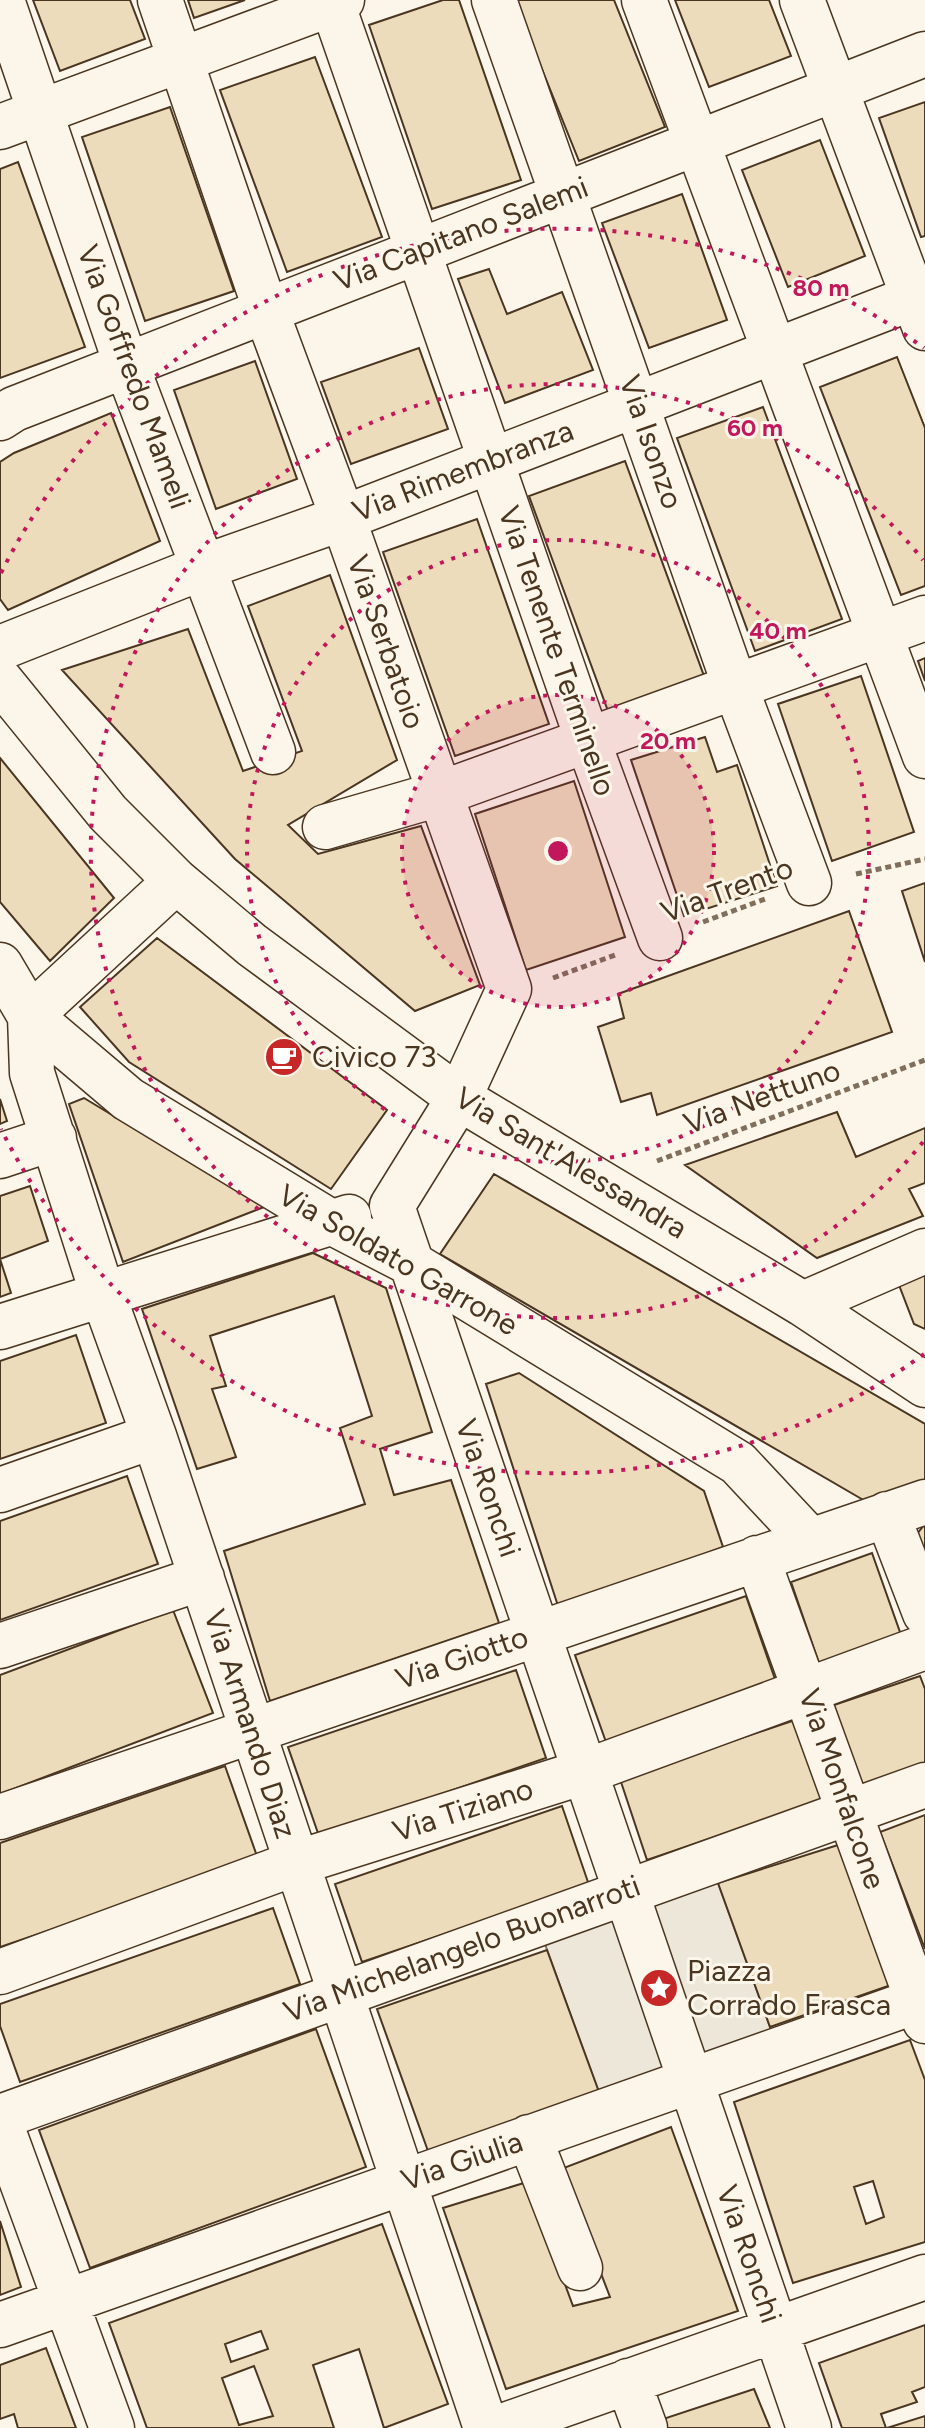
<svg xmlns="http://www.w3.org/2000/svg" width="925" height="2428" viewBox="0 0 925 2428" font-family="Figtree,sans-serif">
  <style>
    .parking { fill: #ede7d9; stroke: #887966; stroke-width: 2 }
    .building { fill: #ecdcbc; stroke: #4a3520; stroke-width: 2; fill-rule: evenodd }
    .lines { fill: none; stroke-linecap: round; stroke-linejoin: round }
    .minor-casing { stroke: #4a3520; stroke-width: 47 }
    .path { stroke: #7f6f5c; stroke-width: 5; stroke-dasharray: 6 4; stroke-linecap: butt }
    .minor { stroke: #fbf6e9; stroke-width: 44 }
    .ring { fill: none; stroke: #c2185b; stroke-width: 4; stroke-dasharray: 4 8 }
    .labels { text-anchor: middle; stroke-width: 6; stroke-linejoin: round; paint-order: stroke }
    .street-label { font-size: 30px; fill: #4a3520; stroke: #fbf6e9 }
    .poi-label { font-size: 30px; fill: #4a3520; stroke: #fbf6e9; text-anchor: start }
    .centre { fill: #c2185b; stroke: #fbf6e9; stroke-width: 4 }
    .ring-label { font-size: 24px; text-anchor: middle; font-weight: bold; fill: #c2185b; stroke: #fbf6e9; stroke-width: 6; stroke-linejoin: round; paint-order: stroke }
  </style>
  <rect width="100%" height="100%" fill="#fbf6e9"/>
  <path class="parking" d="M710,1861l68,188 -173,61 -68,-188z"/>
  <path class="building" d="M33,0h97l15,39 -85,32z
    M188,0h57l-51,18z
    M443,0h16l62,180 -89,29 -63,-184z
    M514,0h100l51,127 -86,34z
    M675,0h94l22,56 -82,31z
    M315,57l67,180 -95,35 -67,-182z
    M925,102v134l-4,1 -42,-119z
    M170,107l64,184 -89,30 -63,-184z
    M820,140l45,116 -77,31 -46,-117z
    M18,162l67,185 -85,31v-209z
    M682,194l45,126 -78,28 -47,-125z
    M489,269l18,45 55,-22 31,78 -88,33 -47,-124z
    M419,348l29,81 -97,35 -30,-82z
    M897,357l28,71v158l-24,9 -81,-208z
    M255,361l42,118 -81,30 -42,-119z
    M763,407l79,212 -87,32 -78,-213z
    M111,413l49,128 -152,69 -8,-11v-137l14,-9z
    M625,461l79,215 -96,35 -79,-215z
    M477,519l72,205 -94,32 -72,-204z
    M330,575l67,185 -109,65 30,29 103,-28 59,159 -65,26 -180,-152 -173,-189 126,-41 55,142 59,-20 -54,-145z
    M925,658v23l-7,-20z
    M861,676l53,156 -82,29 -54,-157z
    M705,737l12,35 20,-7 40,121 -93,30 -53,-156z
    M0,758l114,140 -64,63 -50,-59z
    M574,781l51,156 -99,33 -51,-156z
    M925,883v79l-23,-71z
    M849,911l43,121 -235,83 -6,-22 -30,9 -23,-75 26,-9 -6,-24z
    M157,938l230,172 -56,79 -202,-127 -49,-55z
    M84,1098l180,109 -141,55 -54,-158z
    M0,1099l7,22 -7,3z
    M837,1112l19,45 69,-29v55l-16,6 14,27 -106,42 -132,-93z
    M494,1174l431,250v62l-53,19 -432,-251z
    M30,1186l18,55 -48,18 11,34 -11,4v-101z
    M313,1253l73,35 46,144 -52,17 14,46 57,-15 48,143 -229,78 -46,-150 141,-47 -25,-76 32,-12 -38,-120 -124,40 16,50 -14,3 24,68 -39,12 -55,-160z
    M925,1275v54l-11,-5 -15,-39z
    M76,1335l30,88 -106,36v-98z
    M519,1373l185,118 19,56 -164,62 -73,-225z
    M127,1476l31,88 -158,56v-99z
    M925,1524v33l-8,-23z
    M872,1553l29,82 -82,28 -28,-81z
    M746,1596l30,86 -170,60 -31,-87z
    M173,1610l40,103 -213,81v-119z
    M516,1670l30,88 -227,78 -31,-89z
    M920,1676l5,13v79l-62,21 -29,-84z
    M795,1720l28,80 -176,60 -27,-81z
    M225,1766l33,93 -258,88v-104z
    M562,1806l27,79 -227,77 -27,-78z
    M925,1815v134l-45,-117z
    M838,1845l53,140 -121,42 -52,-144z
    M273,1908l27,76 -280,98 -20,-56v-22z
    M547,1950l52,142 -171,59 -51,-142z
    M316,2029l50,138 -276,101 -51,-138z
    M910,2040l15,40v162l-132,41 -59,-181zM873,2181l11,36 -18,7 -12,-37z
    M671,2127l67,184 -232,78 -63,-181 84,-26 46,124 37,-9 -49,-128z
    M0,2221l21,66 -21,8z
    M382,2224l66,180 -64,24 -25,-79 -46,16 21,63h-187l-38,-105zM261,2331l7,18 -37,13 -6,-18zM254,2366l19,50 -34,9 -17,-47z
    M925,2325v62l-13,5 5,10 -36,12 5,14h-44l-23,-65z
    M46,2348l30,80h-58l-4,-14 -14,5v-54z
    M754,2389l16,39h-103l-4,-9z
    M925,2416v12h-38z"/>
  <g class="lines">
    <g class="minor-casing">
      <path id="minor" d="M2,0l125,367 146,385
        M160,0l106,311 77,207 166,471 -50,109 -67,108 417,1222
        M331,0l257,741 72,197
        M494,0l241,686 74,197
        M644,0l281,756
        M802,0l123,328
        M0,127l342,-127
        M0,418l14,-9 911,-355
        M0,648l204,-81 139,-49 582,-225
        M0,680l108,133 68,68 76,64 207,153 344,206 122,81
        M325,827l114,-33 486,-176
        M0,965l30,51 98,83 203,123 81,42 326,199 72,77
        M30,1016l2,57 70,219 52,144 332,992
        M30,1016l146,-135
        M0,1156l54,-18
        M803,1304l122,-53
        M0,1327l349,-110
        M0,1490l154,-54
        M887,1514l38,99
        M757,1558l168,463
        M0,1646l202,-68
        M0,1817l925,-315
        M0,1972l296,-109 291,-92 338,-124
        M0,2117l925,-332
        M0,2122l112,306
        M529,2137l51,131
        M0,2325l925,-327
        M628,2381l17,47
        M497,2428l428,-151"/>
    </g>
    <path class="path" d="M856,874l69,-15
      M703,922l62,-23
      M553,978l62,-23
      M657,1161l268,-101"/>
    <use href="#minor" class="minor"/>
  </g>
  <circle cx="558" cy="851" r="156" fill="#c2185b" fill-opacity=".12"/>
  <g class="ring">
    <circle cx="558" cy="851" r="156"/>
    <circle cx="558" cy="851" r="311"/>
    <path d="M923 1142A467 467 0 1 1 923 560"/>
    <path d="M924 1354A622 622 0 0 1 1 1129M1 573A622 622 0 0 1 924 348"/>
  </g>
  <defs>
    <g id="cafe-disc" transform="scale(2)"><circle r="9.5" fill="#c62828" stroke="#fbf6e9"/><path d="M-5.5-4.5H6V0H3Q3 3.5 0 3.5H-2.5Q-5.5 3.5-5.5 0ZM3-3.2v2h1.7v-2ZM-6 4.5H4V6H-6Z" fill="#fff"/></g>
    <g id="sight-disc" transform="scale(2)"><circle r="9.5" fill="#c62828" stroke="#fbf6e9"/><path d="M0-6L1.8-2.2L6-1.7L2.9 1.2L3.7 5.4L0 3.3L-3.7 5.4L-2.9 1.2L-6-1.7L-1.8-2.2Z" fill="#fff"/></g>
  </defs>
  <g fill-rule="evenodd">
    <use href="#cafe-disc" x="284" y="1057"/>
    <use href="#sight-disc" x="659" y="1988"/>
  </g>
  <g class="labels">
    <g class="street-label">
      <text transform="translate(461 234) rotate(-21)" y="10">Via Capitano Salemi</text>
      <text transform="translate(134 377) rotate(70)" y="10">Via Goffredo Mameli</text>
      <text transform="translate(651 442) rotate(71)" y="10">Via Isonzo</text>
      <text transform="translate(463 471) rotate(-21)" y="10">Via Rimembranza</text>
      <text transform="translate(386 642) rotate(71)" y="10">Via Serbatoio</text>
      <text transform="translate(557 651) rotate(71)" y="10">Via Tenente Terminello</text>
      <text transform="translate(727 890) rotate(-20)" y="10">Via Trento</text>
      <text transform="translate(762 1097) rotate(-20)" y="10">Via Nettuno</text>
      <text transform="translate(571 1163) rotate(31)" y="10">Via Sant'Alessandra</text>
      <text transform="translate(398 1260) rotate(30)" y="10">Via Soldato Garrone</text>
      <text transform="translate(488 1488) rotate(71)" y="10">Via Ronchi</text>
      <text transform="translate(462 1658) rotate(-19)" y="10">Via Giotto</text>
      <text transform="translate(250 1724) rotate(72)" y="10">Via Armando Diaz</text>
      <text transform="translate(842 1789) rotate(71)" y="10">Via Monfalcone</text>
      <text transform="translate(463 1810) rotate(-18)" y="10">Via Tiziano</text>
      <text transform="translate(462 1949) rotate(-20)" y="10">Via Michelangelo Buonarroti</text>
      <text transform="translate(462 2161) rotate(-19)" y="10">Via Giulia</text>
      <text transform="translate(749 2254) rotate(71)" y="10">Via Ronchi</text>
    </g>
    <g class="poi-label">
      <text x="312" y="1067">Civico 73</text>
      <text x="687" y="1981">Piazza<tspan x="687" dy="34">Corrado Frasca</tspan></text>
    </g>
  </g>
  <circle cx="558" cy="851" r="12" class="centre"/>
  <g class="ring-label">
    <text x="821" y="296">80 m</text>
    <text x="755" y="436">60 m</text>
    <text x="778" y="639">40 m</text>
    <text x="668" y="749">20 m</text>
  </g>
</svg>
